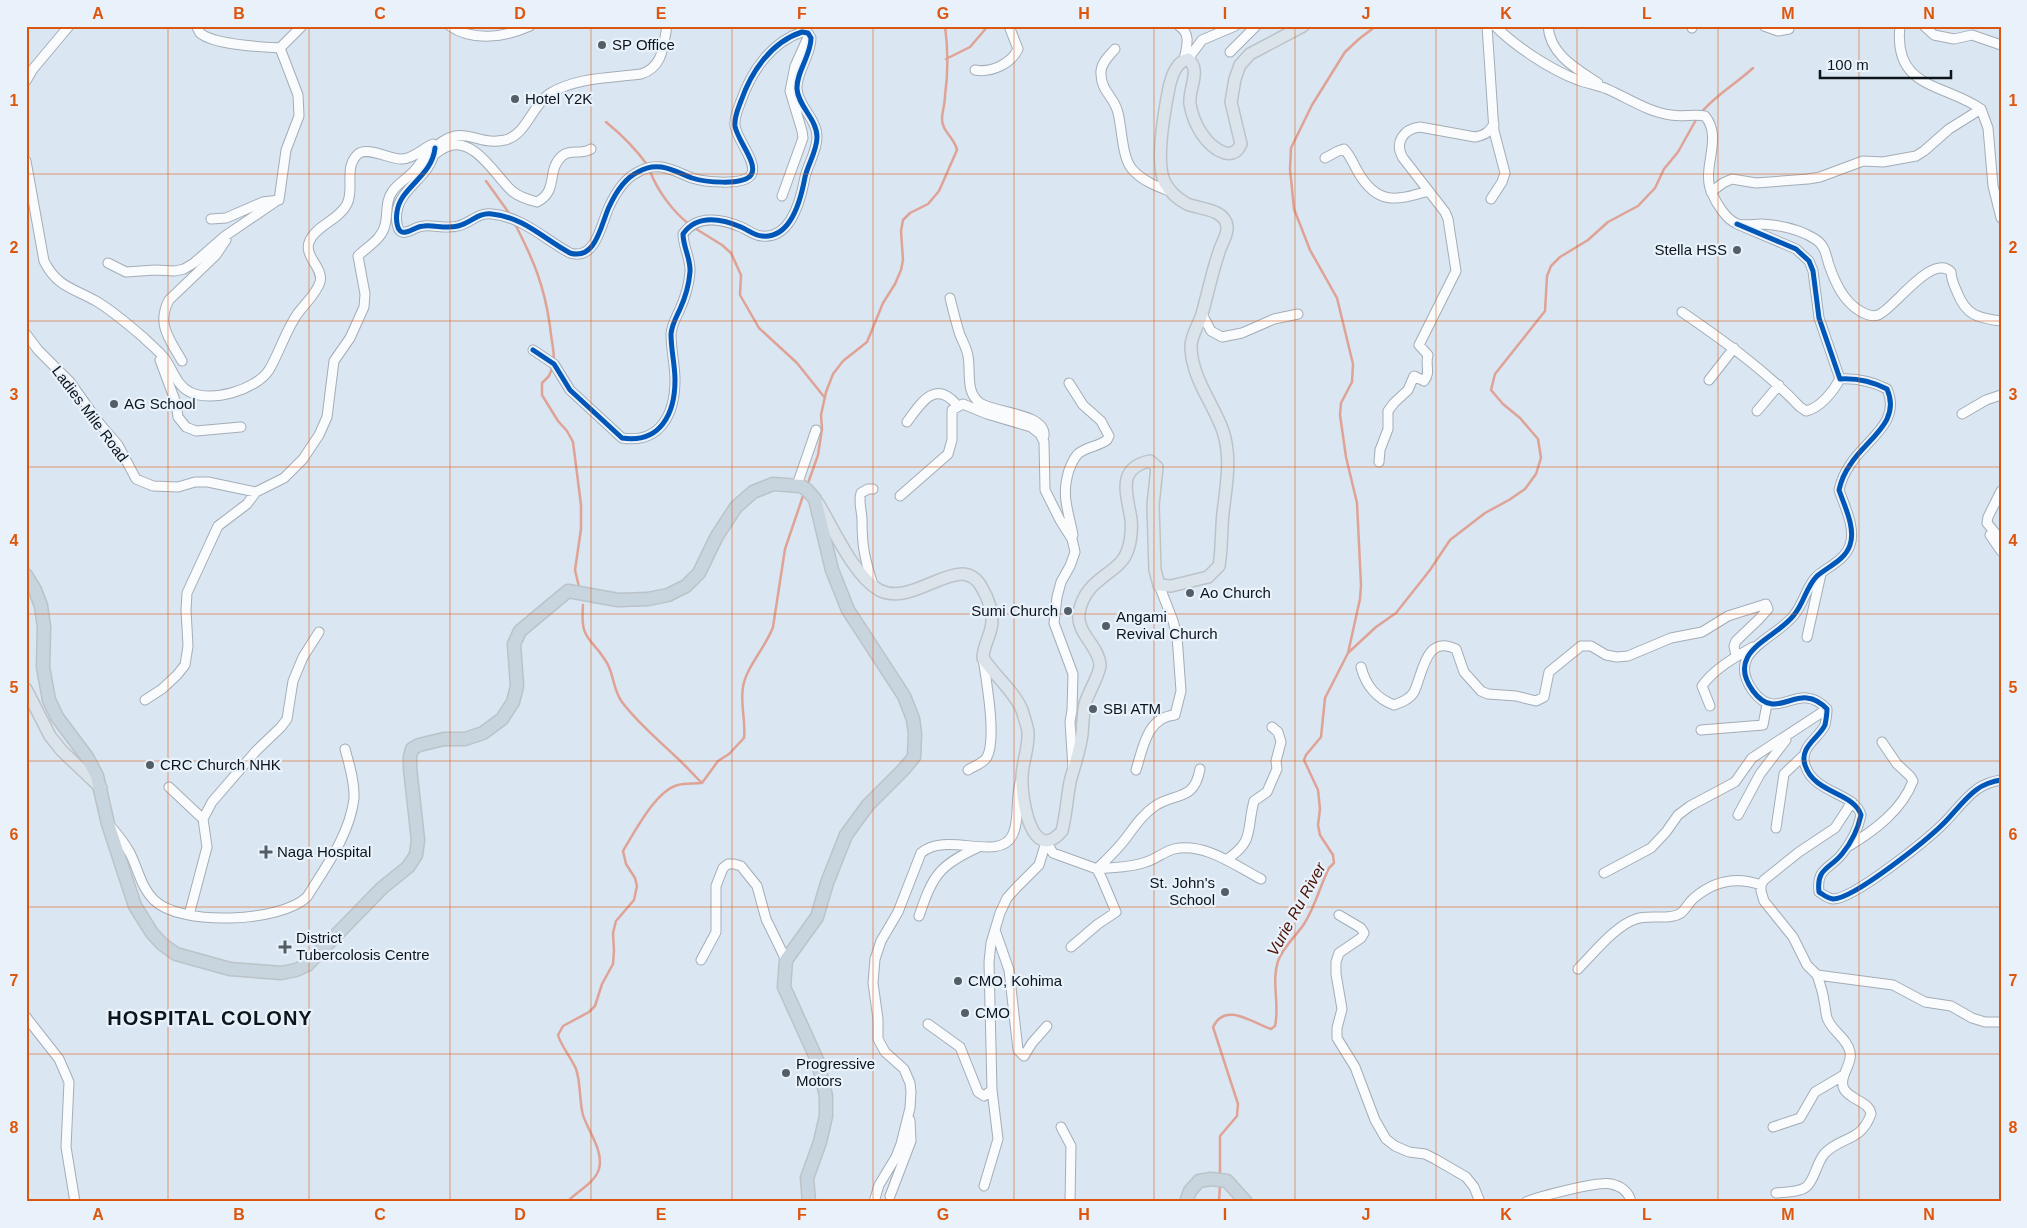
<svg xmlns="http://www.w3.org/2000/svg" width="2027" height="1228" viewBox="0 0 2027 1228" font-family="Helvetica,sans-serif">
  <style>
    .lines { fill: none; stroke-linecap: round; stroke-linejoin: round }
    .stream { stroke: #dfa396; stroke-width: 2.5 }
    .minor-casing { stroke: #a4adb6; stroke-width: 11 }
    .major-casing { stroke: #bcc3c8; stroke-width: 14 }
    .highway-casing { stroke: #bcc3c8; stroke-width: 15 }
    .minor { stroke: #f9fbfd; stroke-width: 9 }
    .major { stroke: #dce4eb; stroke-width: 11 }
    .highway { stroke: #c8d4de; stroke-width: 12 }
    .cycleway-casing { stroke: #e9f2fb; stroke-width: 8 }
    .cycleway { stroke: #0057b8; stroke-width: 5 }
    .grid { fill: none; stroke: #dd560d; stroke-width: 1; stroke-opacity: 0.55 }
    .poi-dot { fill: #545e67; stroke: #e9f2fb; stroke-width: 2 }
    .labels { text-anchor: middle; stroke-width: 4.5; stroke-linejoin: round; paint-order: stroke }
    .poi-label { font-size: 15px; fill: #0c151c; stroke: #e9f2fb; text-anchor: start }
    .street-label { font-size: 15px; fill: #0c151c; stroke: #e9f2fb }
    .water-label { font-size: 16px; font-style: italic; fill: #4c1305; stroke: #e9f2fb }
    .district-label { font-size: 20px; font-weight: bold; letter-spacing: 1px; fill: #0c151c; stroke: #e9f2fb }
    .neatline { fill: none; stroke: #dd560d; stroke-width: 2 }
    .grid-label { font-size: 16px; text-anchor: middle; font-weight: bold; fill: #dd560d }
  </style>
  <rect width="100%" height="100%" fill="#dae6f2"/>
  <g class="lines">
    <path class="stream" d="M946,59l24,-12 18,-21
      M1700,114c15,-19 36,-30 53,-46
      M606,122c16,13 30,27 42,44
      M650,171c7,19 23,41 39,53
      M486,181l23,32
      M515,224c19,37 29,61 35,102 1,12 4,23 4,35
      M693,227l29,18 9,8 10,22 -1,20 19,33 38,35 28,35
      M553,366l-4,10 -7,7v12l16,26 9,10 6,11 8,63v24l-6,41 4,17
      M807,486l11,-31 4,-26 -1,-14 5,-23 7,-18 10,-13 24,-19 16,-39 12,-19 6,-14 2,-10 -2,-29 2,-11 7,-7 18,-9 11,-13 18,-41c-2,-12 -15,-18 -15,-31 0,-7 3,-15 3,-23 3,-22 3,-48 0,-70
      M583,605c-3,37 8,31 24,58 7,12 6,27 15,39 15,20 34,36 52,53 9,8 18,18 27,27
      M1349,652l27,-25 20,-14 34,-43 20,-30 35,-27 24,-13 16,-11 11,-15 5,-16 -3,-19 -18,-21 -17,-14 -12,-14 4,-16 50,-63 2,-35 4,-10 9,-9 28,-17 20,-18 30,-16 17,-18 9,-19 14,-17 19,-34
      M1220,1175v-39l17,-20 1,-12 -25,-77c12,-25 38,-5 58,2l4,-3c5,-21 -4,-44 3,-65 5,-14 18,-25 26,-37 11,-17 16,-38 25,-56l5,-5 -1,-8 -13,-20 -2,-10 2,-16 -2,-19 -14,-30 2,-5 15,-18 4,-39 23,-45 12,-54 1,-14 -4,-82 -11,-46 -6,-42 1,-12 11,-21 1,-18 -16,-66 -27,-48 -16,-41 -4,-40 1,-21 21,-43 33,-53 14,-13 17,-13
      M567,1202c9,-10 28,-19 32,-33 5,-18 -11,-38 -16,-54 -4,-15 -2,-32 -7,-46 -5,-12 -14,-21 -18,-34l5,-9 26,-14 6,-6 7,-22 11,-20 1,-13 -1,-18 3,-12 18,-21 3,-14 -2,-8 -9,-14 -3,-13c11,-18 33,-61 55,-66 7,-2 16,-1 24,-2l16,-22 11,-7 15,-16c2,-16 -4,-34 -1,-51 3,-20 23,-40 30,-60l12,-78 19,-56
      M1219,1202l1,-19"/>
    <g class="minor-casing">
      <path id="minor" d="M196,26c1,1 4,7 4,7 14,12 62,14 80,15l22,-22
        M450,26c23,16 56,11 80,0
        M1179,26c13,8 7,22 5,34
        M1487,26l7,105 11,42 -3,9 -11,17
        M1495,26c21,21 56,44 83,54 10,4 20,5 29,9 21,9 41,23 64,26 11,2 23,-1 34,1 19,23 -5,53 7,77 4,10 15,28 26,31 7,2 16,0 23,0 19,1 38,5 54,15 10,6 11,16 14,26 6,17 14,36 31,46 5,3 12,6 18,4 15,-5 54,-63 73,-43 0,7 3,13 6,20 9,23 20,26 44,29
        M1548,26c2,29 29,43 50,57
        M1764,26l14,5 11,-2
        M1900,26c-7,63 43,57 81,83l7,19 5,58 8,32
        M1924,26l10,9 20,4 18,-4 29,10
        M1692,28l1,-2
        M1115,49c-6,7 -14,14 -14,23 -1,19 14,25 17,41 4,15 4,45 14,56 10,12 26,18 40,23
        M1230,52l26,-26
        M1188,59l14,-19 33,-14
        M975,70c16,3 36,-6 43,-21l-9,-23
        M26,81l7,-12 36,-43
        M435,148c-3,29 -35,39 -38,64 -1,6 -1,23 9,20 6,-1 11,-6 18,-6 11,-1 22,3 34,0 13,-3 20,-14 34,-12 31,3 52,25 78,39 26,8 31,-29 39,-46 6,-13 16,-29 29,-35 20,-12 36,-1 54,6 12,4 51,8 59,-3 8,-11 -14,-35 -16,-49 -1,-9 3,-17 6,-25 10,-29 30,-59 61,-69l6,1 3,5c0,18 -15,34 -14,51 1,17 20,30 20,48 0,14 -9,27 -12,40 -4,22 -14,62 -43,59 -7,0 -14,-6 -21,-9 -19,-8 -44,-13 -58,7 0,13 8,25 7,38 -1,12 -5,26 -10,37 -4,9 -8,15 -9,25 0,16 4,31 4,46 0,34 -15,64 -53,58l-52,-48 -16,-26 -21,-14
        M435,154c4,-3 9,-7 14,-8 26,-9 48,32 63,45 7,6 17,9 25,11 22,-11 9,-32 25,-46 8,-7 20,-1 29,-7
        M1325,158l13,-7 6,-2c6,6 10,16 14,23 19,33 38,29 70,19
        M26,161l18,100c13,26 29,27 52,40 17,10 33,24 48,37 7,7 15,13 21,21 8,11 12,27 25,33 21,11 66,-2 79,-22 10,-17 16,-37 27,-54 7,-11 20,-21 24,-34 4,-15 -18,-26 -10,-42 7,-15 29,-20 37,-36 8,-16 -4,-36 11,-50 10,-8 33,6 44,5 11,0 21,-11 31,-15
        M1711,192l12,-9 9,-4 24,4 52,-4 12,-2 43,-16 20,1 33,-6 8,-5 25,-22 32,-20
        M782,196l21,-58 -1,-7 -12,-40 5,-25 14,-31
        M211,219l15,-1 37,-16 16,-2 7,-50 13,-34 -1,-21 -18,-47
        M1737,224l59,25 13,12 4,10 6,47 21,61c17,-1 31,2 47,10 15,34 -22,51 -37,76 -5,7 -9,16 -11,25 5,15 17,38 11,55 -5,15 -21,21 -33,31 -11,11 -13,27 -23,39 -18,24 -70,36 -41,76 25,34 45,-13 74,18 0,5 -1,11 -2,16 -6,13 -26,22 -20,40 9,29 49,27 56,50 -3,14 -10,28 -19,39 -12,15 -26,14 -23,38 5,3 8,6 14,7 21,0 95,-60 111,-76 11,-11 20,-24 32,-33 6,-5 17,-9 25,-10
        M108,263l18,9 29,-2 20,1 9,-2 10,-6 31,-27 50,-34
        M950,298c3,12 6,25 10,37 3,7 7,14 8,21 3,16 -3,36 12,47 15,10 66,10 64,33
        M1682,312c42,29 83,58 118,95l6,4c14,-3 27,-19 34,-32
        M1202,314l9,17 11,6 20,-4 32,-14 24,-5
        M26,334l12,16 32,32 30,42 18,21 18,34 17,7 25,1 17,-5h13l48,10 28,-14 19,-19 16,-24 8,-18 7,-56 16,-23 14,-31 1,-13 -7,-38c10,-10 24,-17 27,-31 3,-11 0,-23 7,-33 5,-8 13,-12 19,-18 7,-6 11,-15 17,-21 37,-35 42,-6 77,-13 21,-5 27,-34 44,-46 27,-17 62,-16 92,-20 22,-7 22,-27 26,-48
        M160,360l16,43 2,14 8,10 10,4 45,-4
        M182,361c-12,-21 -26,-37 -13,-61l47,-45 10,-15
        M1709,380l25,-32
        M1069,383l14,22 18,16 8,15 -2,4c-8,6 -20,7 -28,13 -6,5 -7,11 -10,17 -8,26 -1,39 4,65
        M1757,411l22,-26
        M1962,414l24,-14 15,-5
        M907,422c14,-19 28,-43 50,-17
        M1379,462l1,-12 8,-21v-18l6,-8 14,-13 6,-14 10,5c7,-8 1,-16 4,-26l-9,-10 37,-74 -8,-52 -3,-7 -42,-54c-9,-15 0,-29 17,-31l55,10c10,-2 13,-4 19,-13
        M797,485l19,-55
        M2001,491l-13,26 -1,6 14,17
        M900,496l48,-42 4,-14v-30l11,-6 24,10 44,13 9,7 4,8 1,48 15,30 12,19 3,13 -5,14 -9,16 -4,15 -3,26 19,51 -1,36 -2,12 3,46
        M1990,535l11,16
        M873,585c-8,-26 -11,-37 -11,-65 0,-10 -4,-17 -1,-27l7,-4h5
        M1807,637l14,-63
        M1361,667c5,19 15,31 33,38 8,-3 16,-6 20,-13 9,-18 11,-58 42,-43l8,23 17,19 7,3 28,2 20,5 8,-4 5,-25 32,-26h10l15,9 11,2 11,-1 43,-18 31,-6 26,-16 38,-12 2,5 -9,10 -23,22 -2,5 2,10
        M145,700l17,-11 15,-14 8,-10 3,-19 -2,-36 1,-17 31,-67 29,-22 9,-12
        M1710,706l-8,-20c12,-17 33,-29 51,-39
        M1701,730l62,-5 4,-21
        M968,770c7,-5 15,-6 19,-13 10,-19 -1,-77 -4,-99
        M1136,770c7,-22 11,-53 39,-55l6,-24 -4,-55 -4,-15 -14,-36
        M169,787l34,32
        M1852,802l-17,26 -36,24 -35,28 -3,5v6l3,10 29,36 14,28 10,10 76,10 32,17 26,4 21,12 13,4h16
        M1738,815l22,-41 26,-34
        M112,828c7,8 13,16 18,25 8,16 11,34 24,47 27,27 127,22 153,-3 19,-31 42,-61 47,-98 1,-17 -5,-35 -9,-50
        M1776,828l8,-54 20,-19
        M1046,842l7,11 44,16c10,-10 21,-20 29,-31 9,-12 17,-24 29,-32 21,-14 39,-4 45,-37
        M1849,846c26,-16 53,-36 64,-65l-3,-5 -13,-12 -15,-22
        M1226,860c29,-19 20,-29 28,-59l13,-9 10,-23 -1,-8 5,-19 -3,-10 -6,-5
        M1604,873l47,-25 15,-16 12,-17 12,-9 45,-24 17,-24 75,-49
        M189,915l18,-68 -4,-28 9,-17 44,-51 25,-24 6,-8 6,-38 10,-24 16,-25
        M1339,915l22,13 3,5 -3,5 -22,15 -3,9v12l6,35 -5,19v10l18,29 20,53 11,19 9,7 14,6 16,2 10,5 31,18 8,10 6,15
        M919,916c14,-41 20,-51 60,-69
        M995,930l14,40 9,80 6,6 8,-13 15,-17
        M1071,947l27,-23 18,-12 -14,-33 -5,-10c16,-2 34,-1 49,-7 10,-3 19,-11 28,-13 30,-7 62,17 87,30
        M701,960l15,-28v-46l7,-18 5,-4h6l7,2 16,20 9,33 20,41
        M1578,969c15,-15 38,-44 58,-50 13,-5 33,2 45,-6 5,-4 8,-11 13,-15 20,-17 42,-22 67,-13
        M26,1017l33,42 10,23 -3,65 9,55
        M928,1024l32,23 18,45 6,4 8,-6
        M1061,1127l10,19 -1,56
        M1773,1127l27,-9 15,-26 29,-17
        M984,1186l14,-47 -6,-49 -3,-128 2,-19 9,-30 7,-15 10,-11 22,-22 7,-23
        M1776,1193c9,-1 24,-1 30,-6 9,-7 10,-24 19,-34 17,-17 36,-11 46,-39 -2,-13 -21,-14 -27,-25 -6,-12 9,-25 6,-37 -3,-14 -17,-20 -22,-32 -3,-5 -2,-12 -4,-19 -1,-9 -4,-17 -7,-26
        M890,1196l21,-55 -1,-21
        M874,1202l5,-17 17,-28 5,-13 9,-36 1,-16 -1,-9 -6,-14 -19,-17 -7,-13v-20l-5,-36 2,-24 6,-18 17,-29 23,-59c25,-22 77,9 91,-17 8,-14 3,-37 8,-53
        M1526,1202c14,-6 73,-21 85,-18 10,2 18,8 20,18"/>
    </g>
    <g class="major-casing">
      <path id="major" d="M818,503c15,25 36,73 61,87 36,19 82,-42 103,-2 6,10 10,22 10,33 0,13 -9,24 -9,37 11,17 31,33 39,52 2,7 5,15 6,22 1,16 -6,31 -6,46 -1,20 10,88 40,53 4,-16 5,-33 8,-49 4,-16 10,-31 12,-48 1,-10 1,-20 3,-30 3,-11 15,-30 15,-39 -1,-19 -24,-32 -21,-52 6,-37 42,-38 49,-64 3,-8 4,-22 3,-30 -4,-25 -15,-51 19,-58l7,6 -4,38 2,65 4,15 12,1 37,-9 11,-11c3,-17 2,-35 4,-53 3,-27 9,-54 0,-82 -10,-28 -32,-54 -32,-85 0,-10 8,-22 11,-32 6,-21 10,-42 17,-62 2,-8 9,-17 8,-25 -1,-18 -28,-18 -40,-23 -9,-5 -17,-12 -22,-21 -10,-19 -1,-69 3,-90 2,-12 7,-31 20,-34 14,11 0,30 2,45 3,19 16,43 35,49 8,2 13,-2 16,-9l-10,-42 4,-23 5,-14 10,-11 53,-28
        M26,689l24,47 12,15 39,37"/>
    </g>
    <g class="highway-casing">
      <path id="highway" d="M26,575l9,15 6,16 3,21 -1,40 6,33 8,17 30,40 10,19 11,48 27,82 17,27 10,11 14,10 54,15 51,4 15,-3 11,-5 75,-77 26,-21 8,-12 2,-15 -8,-72v-11l2,-8 7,-4 25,-6h21l18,-6 19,-14 11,-17 4,-16 -3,-42 6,-13 48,-40 50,9 30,-1 20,-4 18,-9 13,-13 18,-37 19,-29 17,-15 20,-8 28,2 6,4 8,9 17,71 16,40 56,86 9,23 2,15 -1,23 -10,12 -36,36 -22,30 -19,48 -10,34 -31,43 -2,27 34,75 8,34v20l-6,26 -13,36 2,24
        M1186,1202l4,-11 9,-10 12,-2 16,2 19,21"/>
    </g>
    <use href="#minor" class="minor"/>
    <use href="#major" class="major"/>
    <use href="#highway" class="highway"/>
    <g class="cycleway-casing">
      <path id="cycleway" d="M435,148c-3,29 -35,39 -38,64 -1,6 -1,23 9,20 6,-1 11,-6 18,-6 11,-1 22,3 34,0 13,-3 20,-14 34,-12 31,3 52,25 78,39 26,8 31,-29 39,-46 6,-13 16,-29 29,-35 20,-12 36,-1 54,6 12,4 51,8 59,-3 8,-11 -14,-35 -16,-49 -1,-9 3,-17 6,-25 10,-29 30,-59 61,-69l6,1 3,5c0,18 -15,34 -14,51 1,17 20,30 20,48 0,14 -9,27 -12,40 -4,22 -14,62 -43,59 -7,0 -14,-6 -21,-9 -19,-8 -44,-13 -58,7 0,13 8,25 7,38 -1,12 -5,26 -10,37 -4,9 -8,15 -9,25 0,16 4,31 4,46 0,34 -15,64 -53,58l-52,-48 -16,-26 -21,-14
        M1737,224l59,25 13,12 4,10 6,47 21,61c17,-1 31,2 47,10 15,34 -22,51 -37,76 -5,7 -9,16 -11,25 5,15 17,38 11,55 -5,15 -21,21 -33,31 -11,11 -13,27 -23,39 -18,24 -70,36 -41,76 25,34 45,-13 74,18 0,5 -1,11 -2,16 -6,13 -26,22 -20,40 9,29 49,27 56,50 -3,14 -10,28 -19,39 -12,15 -26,14 -23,38 5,3 8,6 14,7 21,0 95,-60 111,-76 11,-11 20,-24 32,-33 6,-5 17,-9 25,-10"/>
    </g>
    <use href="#cycleway" class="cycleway"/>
  </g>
  <path class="grid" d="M168,26v1176M309,26v1176M450,26v1176M591,26v1176M732,26v1176M873,26v1176M1014,26v1176M1154,26v1176M1295,26v1176M1436,26v1176M1577,26v1176M1718,26v1176M1859,26v1176M26,174h1975M26,321h1975M26,467h1975M26,614h1975M26,761h1975M26,907h1975M26,1054h1975"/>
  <g class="poi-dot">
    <circle cx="602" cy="45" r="5"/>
    <circle cx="515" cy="99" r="5"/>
    <circle cx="1737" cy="250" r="5"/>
    <circle cx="114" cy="404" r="5"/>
    <circle cx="1190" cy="593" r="5"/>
    <circle cx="1068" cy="611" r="5"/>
    <circle cx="1106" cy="626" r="5"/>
    <circle cx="1093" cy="709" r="5"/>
    <circle cx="150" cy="765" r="5"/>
    <path d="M263.5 844.5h5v5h5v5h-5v5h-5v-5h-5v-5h5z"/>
    <circle cx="1225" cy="892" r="5"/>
    <path d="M282.5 939.5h5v5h5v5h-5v5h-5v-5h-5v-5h5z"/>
    <circle cx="958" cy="981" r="5"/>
    <circle cx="965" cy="1013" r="5"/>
    <circle cx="786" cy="1073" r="5"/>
  </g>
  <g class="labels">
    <g class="poi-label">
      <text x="612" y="50">SP Office</text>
      <text x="525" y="104">Hotel Y2K</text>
      <text x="1727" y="255" text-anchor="end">Stella HSS</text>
      <text x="124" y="409">AG School</text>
      <text x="1200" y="598">Ao Church</text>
      <text x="1058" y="616" text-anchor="end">Sumi Church</text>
      <text x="1116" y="622">Angami<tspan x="1116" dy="17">Revival Church</tspan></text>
      <text x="1103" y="714">SBI ATM</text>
      <text x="160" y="770">CRC Church NHK</text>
      <text x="277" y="857">Naga Hospital</text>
      <text x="1215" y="888" text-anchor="end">St. John's<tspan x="1215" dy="17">School</tspan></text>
      <text x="296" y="943">District<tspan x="296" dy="17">Tubercolosis Centre</tspan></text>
      <text x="968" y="986">CMO, Kohima</text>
      <text x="975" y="1018">CMO</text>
      <text x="796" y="1069">Progressive<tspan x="796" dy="17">Motors</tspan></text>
    </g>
    <g class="street-label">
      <text transform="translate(90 414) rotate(53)" y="5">Ladies Mile Road</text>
    </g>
    <g class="water-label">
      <text transform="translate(1296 909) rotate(-61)" y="6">Vurie Ru River</text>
    </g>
    <g class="district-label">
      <text x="210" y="1025">HOSPITAL COLONY</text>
    </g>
  </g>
  <rect width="2027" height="1228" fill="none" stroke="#e9f2fb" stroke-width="55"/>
  <path d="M1820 70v8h131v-8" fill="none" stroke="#0c151c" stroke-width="2.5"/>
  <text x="1827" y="70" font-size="15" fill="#0c151c" stroke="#e9f2fb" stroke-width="4" paint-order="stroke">100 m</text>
  <rect x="28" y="28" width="1972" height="1172" class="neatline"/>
  <g class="grid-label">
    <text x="98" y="19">A</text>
    <text x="239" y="19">B</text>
    <text x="380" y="19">C</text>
    <text x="520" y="19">D</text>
    <text x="661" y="19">E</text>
    <text x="802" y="19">F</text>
    <text x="943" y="19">G</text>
    <text x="1084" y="19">H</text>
    <text x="1225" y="19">I</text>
    <text x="1366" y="19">J</text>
    <text x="1506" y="19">K</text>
    <text x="1647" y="19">L</text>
    <text x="1788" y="19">M</text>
    <text x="1929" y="19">N</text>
    <text x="14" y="106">1</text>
    <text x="2013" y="106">1</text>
    <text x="14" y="253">2</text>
    <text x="2013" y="253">2</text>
    <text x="14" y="400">3</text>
    <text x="2013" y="400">3</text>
    <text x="14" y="546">4</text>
    <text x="2013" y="546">4</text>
    <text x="14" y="693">5</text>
    <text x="2013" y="693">5</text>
    <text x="14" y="840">6</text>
    <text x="2013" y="840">6</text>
    <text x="14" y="986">7</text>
    <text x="2013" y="986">7</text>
    <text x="14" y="1133">8</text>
    <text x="2013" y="1133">8</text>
    <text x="98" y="1220">A</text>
    <text x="239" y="1220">B</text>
    <text x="380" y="1220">C</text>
    <text x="520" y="1220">D</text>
    <text x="661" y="1220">E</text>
    <text x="802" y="1220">F</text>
    <text x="943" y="1220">G</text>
    <text x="1084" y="1220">H</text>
    <text x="1225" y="1220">I</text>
    <text x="1366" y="1220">J</text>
    <text x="1506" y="1220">K</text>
    <text x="1647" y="1220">L</text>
    <text x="1788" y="1220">M</text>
    <text x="1929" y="1220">N</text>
  </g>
</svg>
